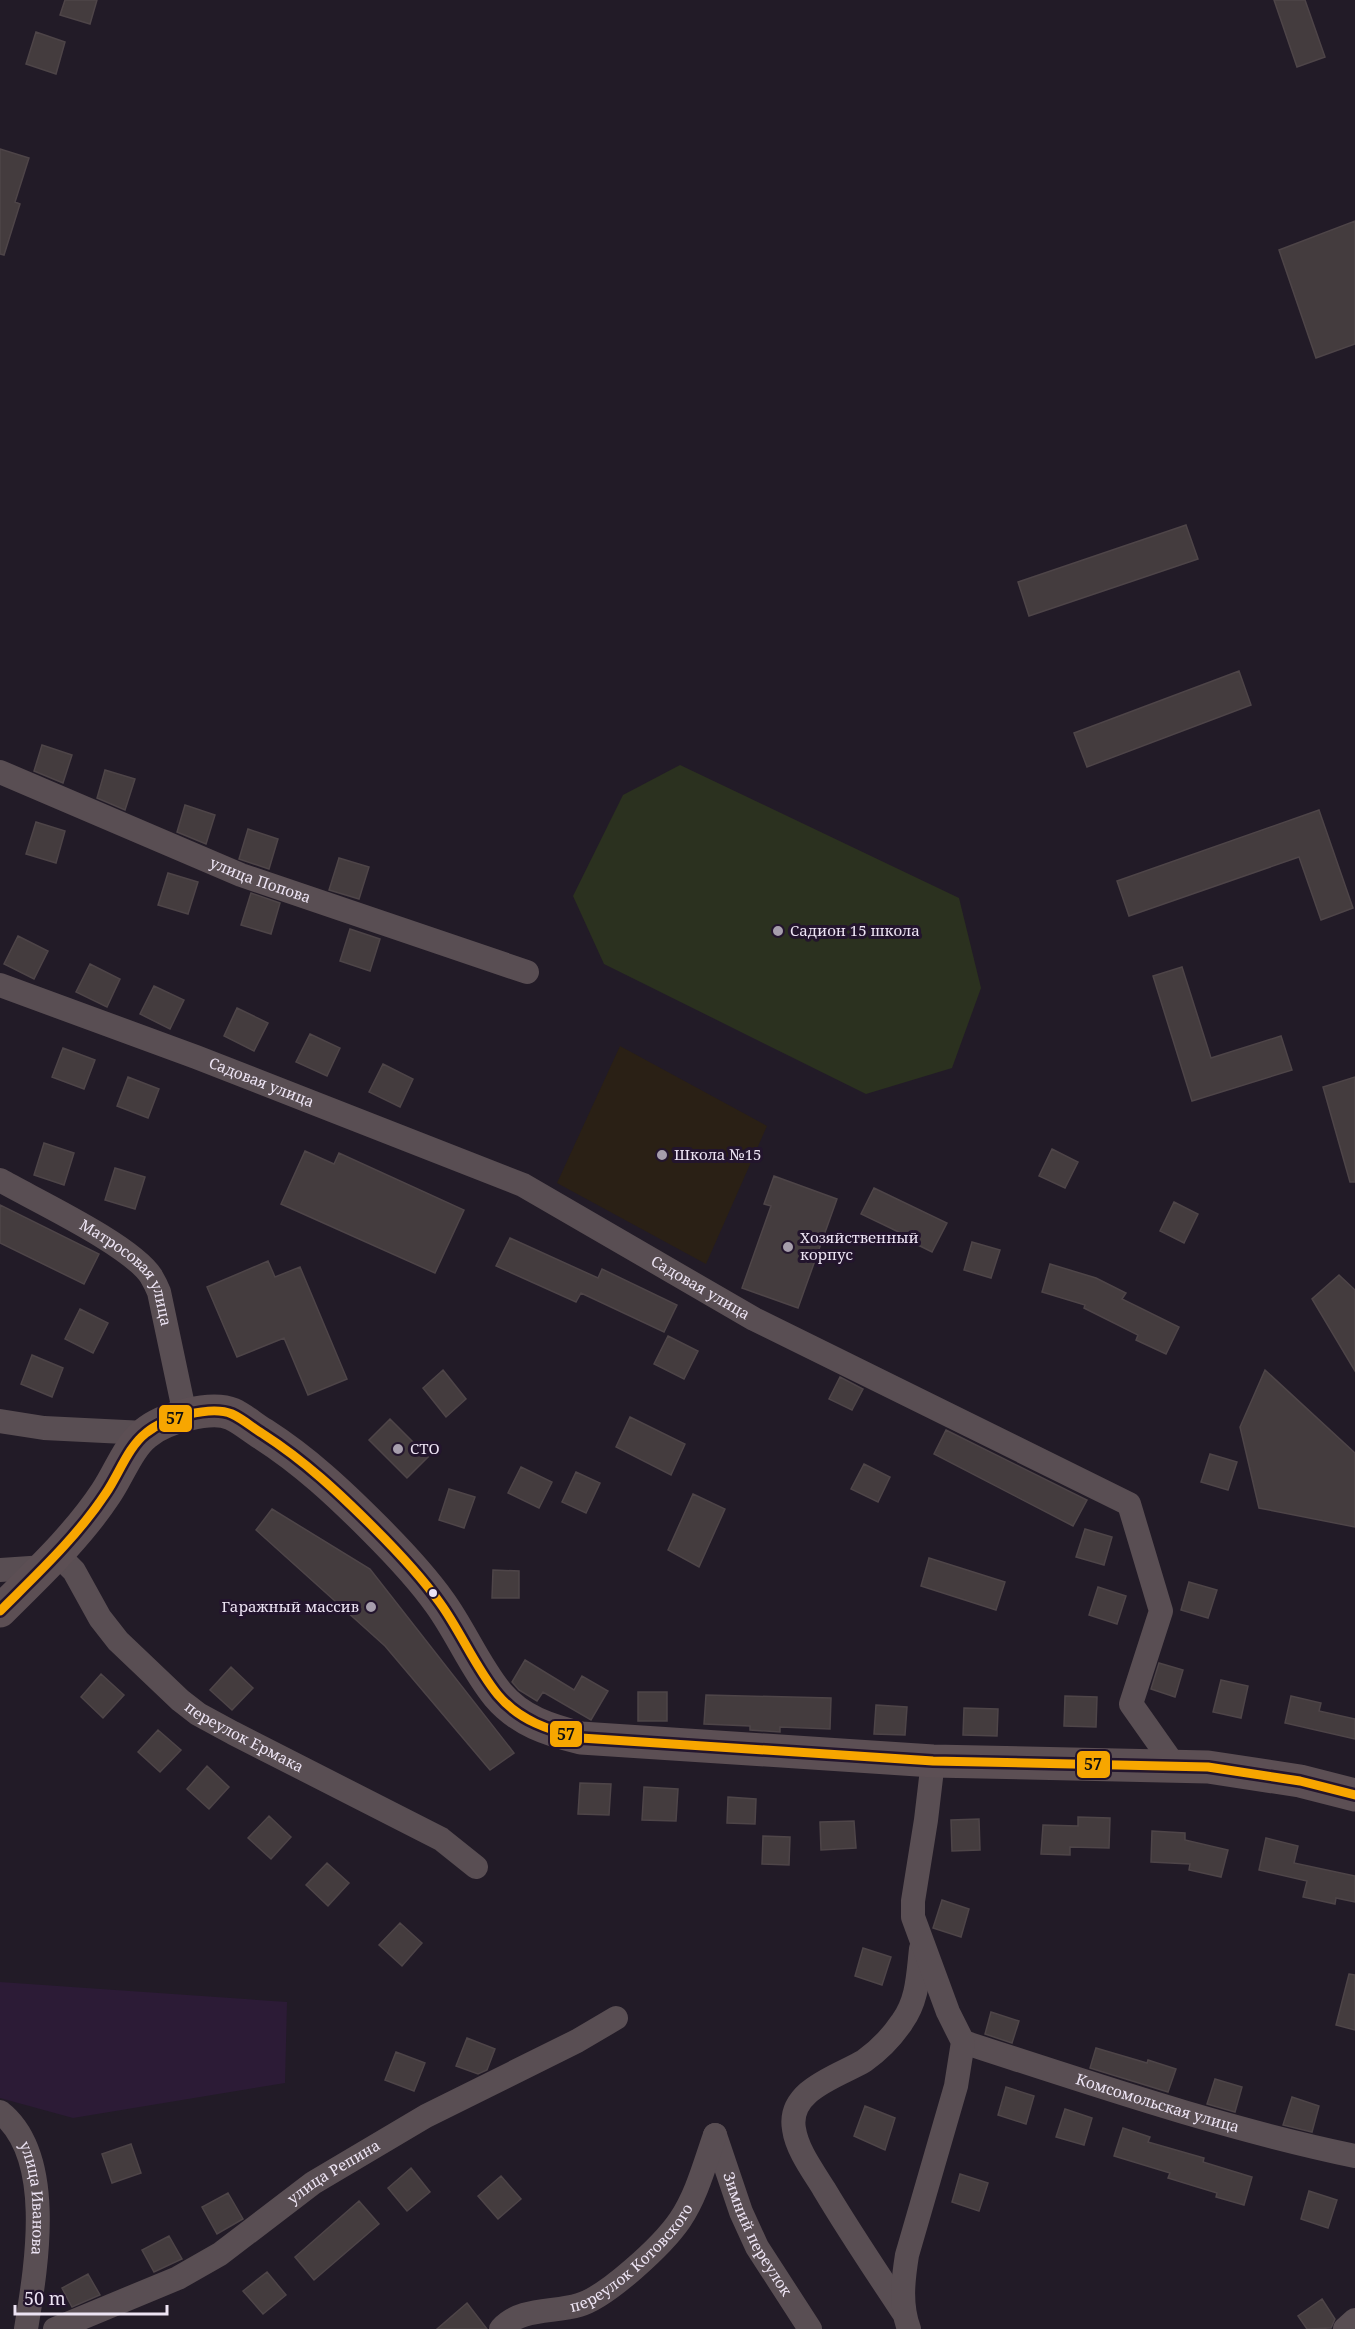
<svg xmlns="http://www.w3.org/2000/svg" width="1355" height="2329" viewBox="0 0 1355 2329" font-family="'Noto Serif',serif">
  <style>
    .built { fill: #2c1b36 }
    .education { fill: #2a2015 }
    .green { fill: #2b311f }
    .building { fill: #443c3e; stroke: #4e4548; stroke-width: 1.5 }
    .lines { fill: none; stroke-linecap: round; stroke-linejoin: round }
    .street { stroke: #594e53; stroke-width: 24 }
    .secondary { stroke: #5c4f54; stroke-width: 33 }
    .bus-1-casing { stroke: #23152d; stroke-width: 14 }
    .bus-1 { stroke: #f7a600; stroke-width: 9 }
    .poi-dot { fill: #a69eac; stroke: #23152d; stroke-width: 2 }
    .bus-dot { fill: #ede4f4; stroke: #23152d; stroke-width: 2 }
    .labels { text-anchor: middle; stroke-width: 6; stroke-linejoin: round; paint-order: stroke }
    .street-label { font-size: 15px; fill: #ede4f4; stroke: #23152d }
    .poi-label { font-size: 15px; fill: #ede4f4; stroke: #23152d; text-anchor: start }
    .line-badge { stroke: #23152d; stroke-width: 2 }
    .pale-badge-label { font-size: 16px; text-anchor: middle; font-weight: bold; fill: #111 }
  </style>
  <rect width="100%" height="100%" fill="#221b27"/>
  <path class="built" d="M0,1982l287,20 -2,81 -212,35 -73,-20z"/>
  <path class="education" d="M620,1046l147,80 -61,138 -149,-81z"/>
  <path class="green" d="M680,765l279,133 22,90 -29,80 -86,26 -262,-130 -31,-68 50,-101z"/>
  <path class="building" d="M65,0h32l-7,24 -30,-9z
    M1274,0h31l20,57 -28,10z
    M36,32l29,10 -9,32 -30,-10z
    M0,149l29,9 -14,44 5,2 -16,51 -4,-1z
    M1355,221v123l-39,14 -37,-108z
    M1186,525l12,34 -169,57 -11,-34z
    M1239,671l12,34 -164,62 -13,-34z
    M42,745l30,10 -9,28 -29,-12z
    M105,770l30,9 -10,31 -28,-12z
    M185,805l30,10 -9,29 -29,-12z
    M1319,810l34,98 -32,12 -22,-63 -170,59 -12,-35z
    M36,822l29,9 -9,32 -30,-9z
    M248,829l30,10 -9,30 -30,-10z
    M339,858l30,9 -10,32 -30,-9z
    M168,873l30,9 -10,32 -30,-9z
    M251,893l29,10 -9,31 -30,-9z
    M350,929l30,10 -10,32 -30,-10z
    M18,936l30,15 -14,28 -30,-15z
    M90,964l30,15 -13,28 -31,-15z
    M1182,967l29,91 70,-22 11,34 -100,31 -39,-125z
    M154,986l30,14 -14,29 -30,-15z
    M237,1008l31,15 -14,28 -30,-15z
    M310,1034l30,14 -13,28 -31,-14z
    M63,1048l32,12 -11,29 -32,-12z
    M383,1064l30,15 -13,28 -31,-15z
    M128,1077l31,12 -11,29 -31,-12z
    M1355,1077v105h-5l-27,-95z
    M44,1143l30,10 -10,32 -30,-10z
    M1052,1149l26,13 -13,26 -26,-12z
    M305,1151l29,13 5,-11 125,57 -29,63 -154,-69z
    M115,1168l30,9 -10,32 -30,-9z
    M774,1176l63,23 -39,109 -56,-20 29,-82 -7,-2z
    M874,1188l73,35 -15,29 -24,-12 1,-3 -48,-23z
    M1174,1202l24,12 -14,29 -24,-12z
    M0,1205l99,49 -15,30 -84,-41z
    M510,1238l88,40 4,-9 75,36 -13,27 -83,-39 -5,9 -80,-36z
    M972,1242l28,8 -9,28 -27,-8z
    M268,1261l7,16 25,-10 47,112 -39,16 -24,-57 -47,19 -30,-70z
    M1050,1264l46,14 30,15 -4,6 57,28 -13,27 -30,-14 2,-5 -54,-27 1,-3 -43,-13z
    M1339,1275l16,15v81l-43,-72z
    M80,1309l28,14 -15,30 -28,-14z
    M668,1336l30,15 -14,28 -30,-15z
    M32,1355l31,13 -11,29 -31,-13z
    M443,1370l23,29 -20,18 -23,-29z
    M1265,1370l90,83v74l-96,-19 -19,-81z
    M840,1377l23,12 -11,21 -23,-11z
    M630,1417l55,27 -14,31 -55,-28z
    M390,1419l38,38 -21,21 -38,-38z
    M946,1430l141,70 -14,26 -139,-72z
    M1210,1454l27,8 -9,28 -27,-8z
    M864,1464l26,13 -12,25 -27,-13z
    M521,1467l31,15 -13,26 -31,-15z
    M576,1472l24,11 -14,30 -24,-11z
    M449,1489l26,8 -11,31 -25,-8z
    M693,1494l32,15 -26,58 -31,-17z
    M272,1509l98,60 144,184 -24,17 -105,-124 -129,-116z
    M1085,1529l27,8 -8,28 -28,-8z
    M929,1558l76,24 -9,28 -75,-24z
    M493,1570l26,1v27h-27z
    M1189,1582l28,8 -9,28 -27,-8z
    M1098,1587l28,9 -9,28 -28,-9z
    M525,1660l49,30 8,-14 26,15 -17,29 -48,-28 -6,9 -18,-11 -7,-8z
    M1159,1663l24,7 -8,27 -24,-8z
    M231,1667l22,21 -21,22 -22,-20z
    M101,1674l23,21 -21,23 -22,-21z
    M1221,1680l27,6 -7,32 -28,-6z
    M638,1692h29v29h-29z
    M706,1695l125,3 -1,31 -50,-2v5l-30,-2v-4l-46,-2z
    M1065,1696l32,1 -1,30 -32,-1z
    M1291,1696l30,7 -2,8 36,8v20l-70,-16z
    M876,1705l31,2 -2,28 -31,-1z
    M964,1708l34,1 -1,27 -34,-1z
    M158,1730l23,20 -21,22 -22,-20z
    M207,1766l22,21 -20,22 -22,-20z
    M580,1783l31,1 -2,31 -31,-1z
    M644,1787l34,2 -2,32 -34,-1z
    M728,1797l28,2 -1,25 -28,-1z
    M269,1816l22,21 -20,22 -23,-21z
    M1078,1817l32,1 -1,30 -39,-1v8l-29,-1 2,-29 35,1z
    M979,1819l1,31 -28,1 -1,-31z
    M854,1821l2,27 -35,2 -1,-28z
    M1152,1831l33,2v7l43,10 -7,27 -32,-7 1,-6 -39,-2z
    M763,1836l27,1 -1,28 -27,-1z
    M1266,1838l32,8 -4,17 61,13v26l-19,-4 -1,6 -32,-7 4,-16 -48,-11z
    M327,1863l22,20 -21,23 -22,-21z
    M942,1900l27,9 -8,28 -28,-9z
    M400,1923l22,20 -20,23 -23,-21z
    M863,1948l28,9 -9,28 -27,-9z
    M1349,1974l6,1v55l-19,-5z
    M991,2012l28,9 -7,22 -27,-9z
    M467,2038l28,11 -8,21 -9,4 -22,-8z
    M1096,2048l51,15 1,-3 28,9 -8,23 -78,-24z
    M396,2052l29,11 -11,28 -29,-11z
    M1215,2079l27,8 -7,25 -28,-8z
    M1006,2087l28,9 -8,28 -28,-9z
    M1292,2097l27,9 -7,26 -29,-7z
    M865,2106l30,12 -10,32 -31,-14z
    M1065,2109l27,9 -8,27 -28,-8z
    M1123,2128l27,9 -2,5 56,16 -1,4 49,15 -8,28 -28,-8 1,-4 -49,-15 2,-5 -56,-17z
    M131,2144l10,29 -29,10 -10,-29z
    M411,2168l19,24 -23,19 -19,-23z
    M960,2174l28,9 -9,28 -27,-9z
    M501,2176l20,23 -23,20 -20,-23z
    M1309,2191l28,9 -9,28 -27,-9z
    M228,2193l15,26 -26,15 -15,-27z
    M359,2201l20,23 -65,56 -19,-23z
    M169,2236l13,23 -28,13 -12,-22z
    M267,2272l19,23 -23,19 -20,-23z
    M88,2274l12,21 -28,12 -10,-19z
    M1322,2299l13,20 -4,9 -24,1 -9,-13z
    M467,2303l20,26h-50z"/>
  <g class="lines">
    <g class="street">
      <path id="s1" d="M0,772l241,103 286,97"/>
      <path id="s2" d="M0,985l196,72 327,128 231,134 375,185 32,107 -30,93 43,61"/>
      <path id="s3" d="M0,1180c35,20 131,65 151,96 3,5 6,11 8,16l26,123"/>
      <path d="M0,1421l44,7 101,5"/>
      <path id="s4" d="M57,1554l17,17 26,47 18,23 62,59 18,14 35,19 208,106 35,28"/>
      <path d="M0,1570l45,-3"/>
      <path id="s5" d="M963,2042c130,42 258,86 392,114"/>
      <path id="s6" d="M0,2112c56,44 36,156 26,217"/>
      <path id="s7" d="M715,2135l26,77 16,35 53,82"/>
      <path d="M903,2312c-27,-41 -54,-81 -79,-123 -11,-18 -27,-39 -30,-60 -7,-39 45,-53 70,-68 14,-10 28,-24 38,-39 16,-22 16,-47 19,-73"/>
      <path id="s8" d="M55,2329l123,-51 42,-24 93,-71 113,-67 151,-75 39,-23"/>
      <path id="s9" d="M501,2329c20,-22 52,-16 78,-24 28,-8 84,-60 101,-85 17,-25 25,-57 35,-85"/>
      <path d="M909,2329c-9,-24 -6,-49 -2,-74l49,-169 7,-44 -15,-30 -35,-95v-16l13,-81 7,-59"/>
      <path d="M1345,2329l10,-9"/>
    </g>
    <path class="secondary" d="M0,1611c37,-37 77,-74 106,-118 13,-19 22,-46 40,-60 18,-15 65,-28 86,-19 11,5 21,14 31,20 42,27 76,59 111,94 23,23 47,48 66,75 21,29 35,64 58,92 22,26 51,35 83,43l352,23 275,6 92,14 55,14"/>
    <g class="bus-1-casing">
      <path id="bus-1" d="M0,1611c37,-37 77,-74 106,-118 13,-19 22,-46 40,-60 18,-15 65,-28 86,-19 11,5 21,14 31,20 42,27 76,59 111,94 23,23 47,48 66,75 21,29 35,64 58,92 22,26 51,35 83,43l352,23 275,6 92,14 55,14"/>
    </g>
    <use href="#bus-1" class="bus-1"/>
  </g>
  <g class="poi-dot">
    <circle cx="778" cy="931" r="6"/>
    <circle cx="662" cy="1155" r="6"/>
    <circle cx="788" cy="1247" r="6"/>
    <circle cx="398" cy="1449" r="6"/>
    <circle cx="371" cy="1607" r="6"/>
  </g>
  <circle class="bus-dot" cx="433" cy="1593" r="5"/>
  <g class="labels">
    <g class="street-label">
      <text dy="5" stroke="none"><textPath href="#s1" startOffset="282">улица Попова</textPath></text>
      <text dy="5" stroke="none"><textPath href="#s2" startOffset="279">Садовая улица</textPath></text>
      <text dy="5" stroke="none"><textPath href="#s3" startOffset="162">Матросовая улица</textPath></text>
      <text dy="5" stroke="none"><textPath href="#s2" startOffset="765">Садовая улица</textPath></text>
      <text dy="5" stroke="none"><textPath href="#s4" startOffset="267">переулок Ермака</textPath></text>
      <text dy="5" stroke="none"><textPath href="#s5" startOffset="204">Комсомольская улица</textPath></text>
      <text dy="5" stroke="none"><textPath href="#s8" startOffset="322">улица Репина</textPath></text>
      <text dy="5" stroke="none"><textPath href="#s6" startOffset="96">улица Иванова</textPath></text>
      <text dy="5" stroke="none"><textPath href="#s7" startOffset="108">Зимний переулок</textPath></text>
      <text dy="5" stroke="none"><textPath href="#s9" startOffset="154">переулок Котовского</textPath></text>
    </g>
    <g class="poi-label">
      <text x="790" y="936">Садион 15 школа</text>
      <text x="674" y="1160">Школа №15</text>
      <text x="800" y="1243">Хозяйственный<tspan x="800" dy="17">корпус</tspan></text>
      <text x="410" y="1454">СТО</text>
      <text x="359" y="1612" text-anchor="end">Гаражный массив</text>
    </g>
  </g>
  <g class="line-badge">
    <rect x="158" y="1404" width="35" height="29" rx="6" fill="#f7a600"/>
    <rect x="549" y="1720" width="34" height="28" rx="6" fill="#f7a600"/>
    <rect x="1076" y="1750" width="35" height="29" rx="6" fill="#f7a600"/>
  </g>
  <g class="pale-badge-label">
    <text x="175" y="1424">57</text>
    <text x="566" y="1740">57</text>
    <text x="1093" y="1770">57</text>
  </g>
  <path d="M15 2305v9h152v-9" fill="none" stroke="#ede4f4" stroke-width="3"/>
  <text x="24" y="2305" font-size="18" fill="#ede4f4" stroke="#23152d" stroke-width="4.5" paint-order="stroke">50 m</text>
</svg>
